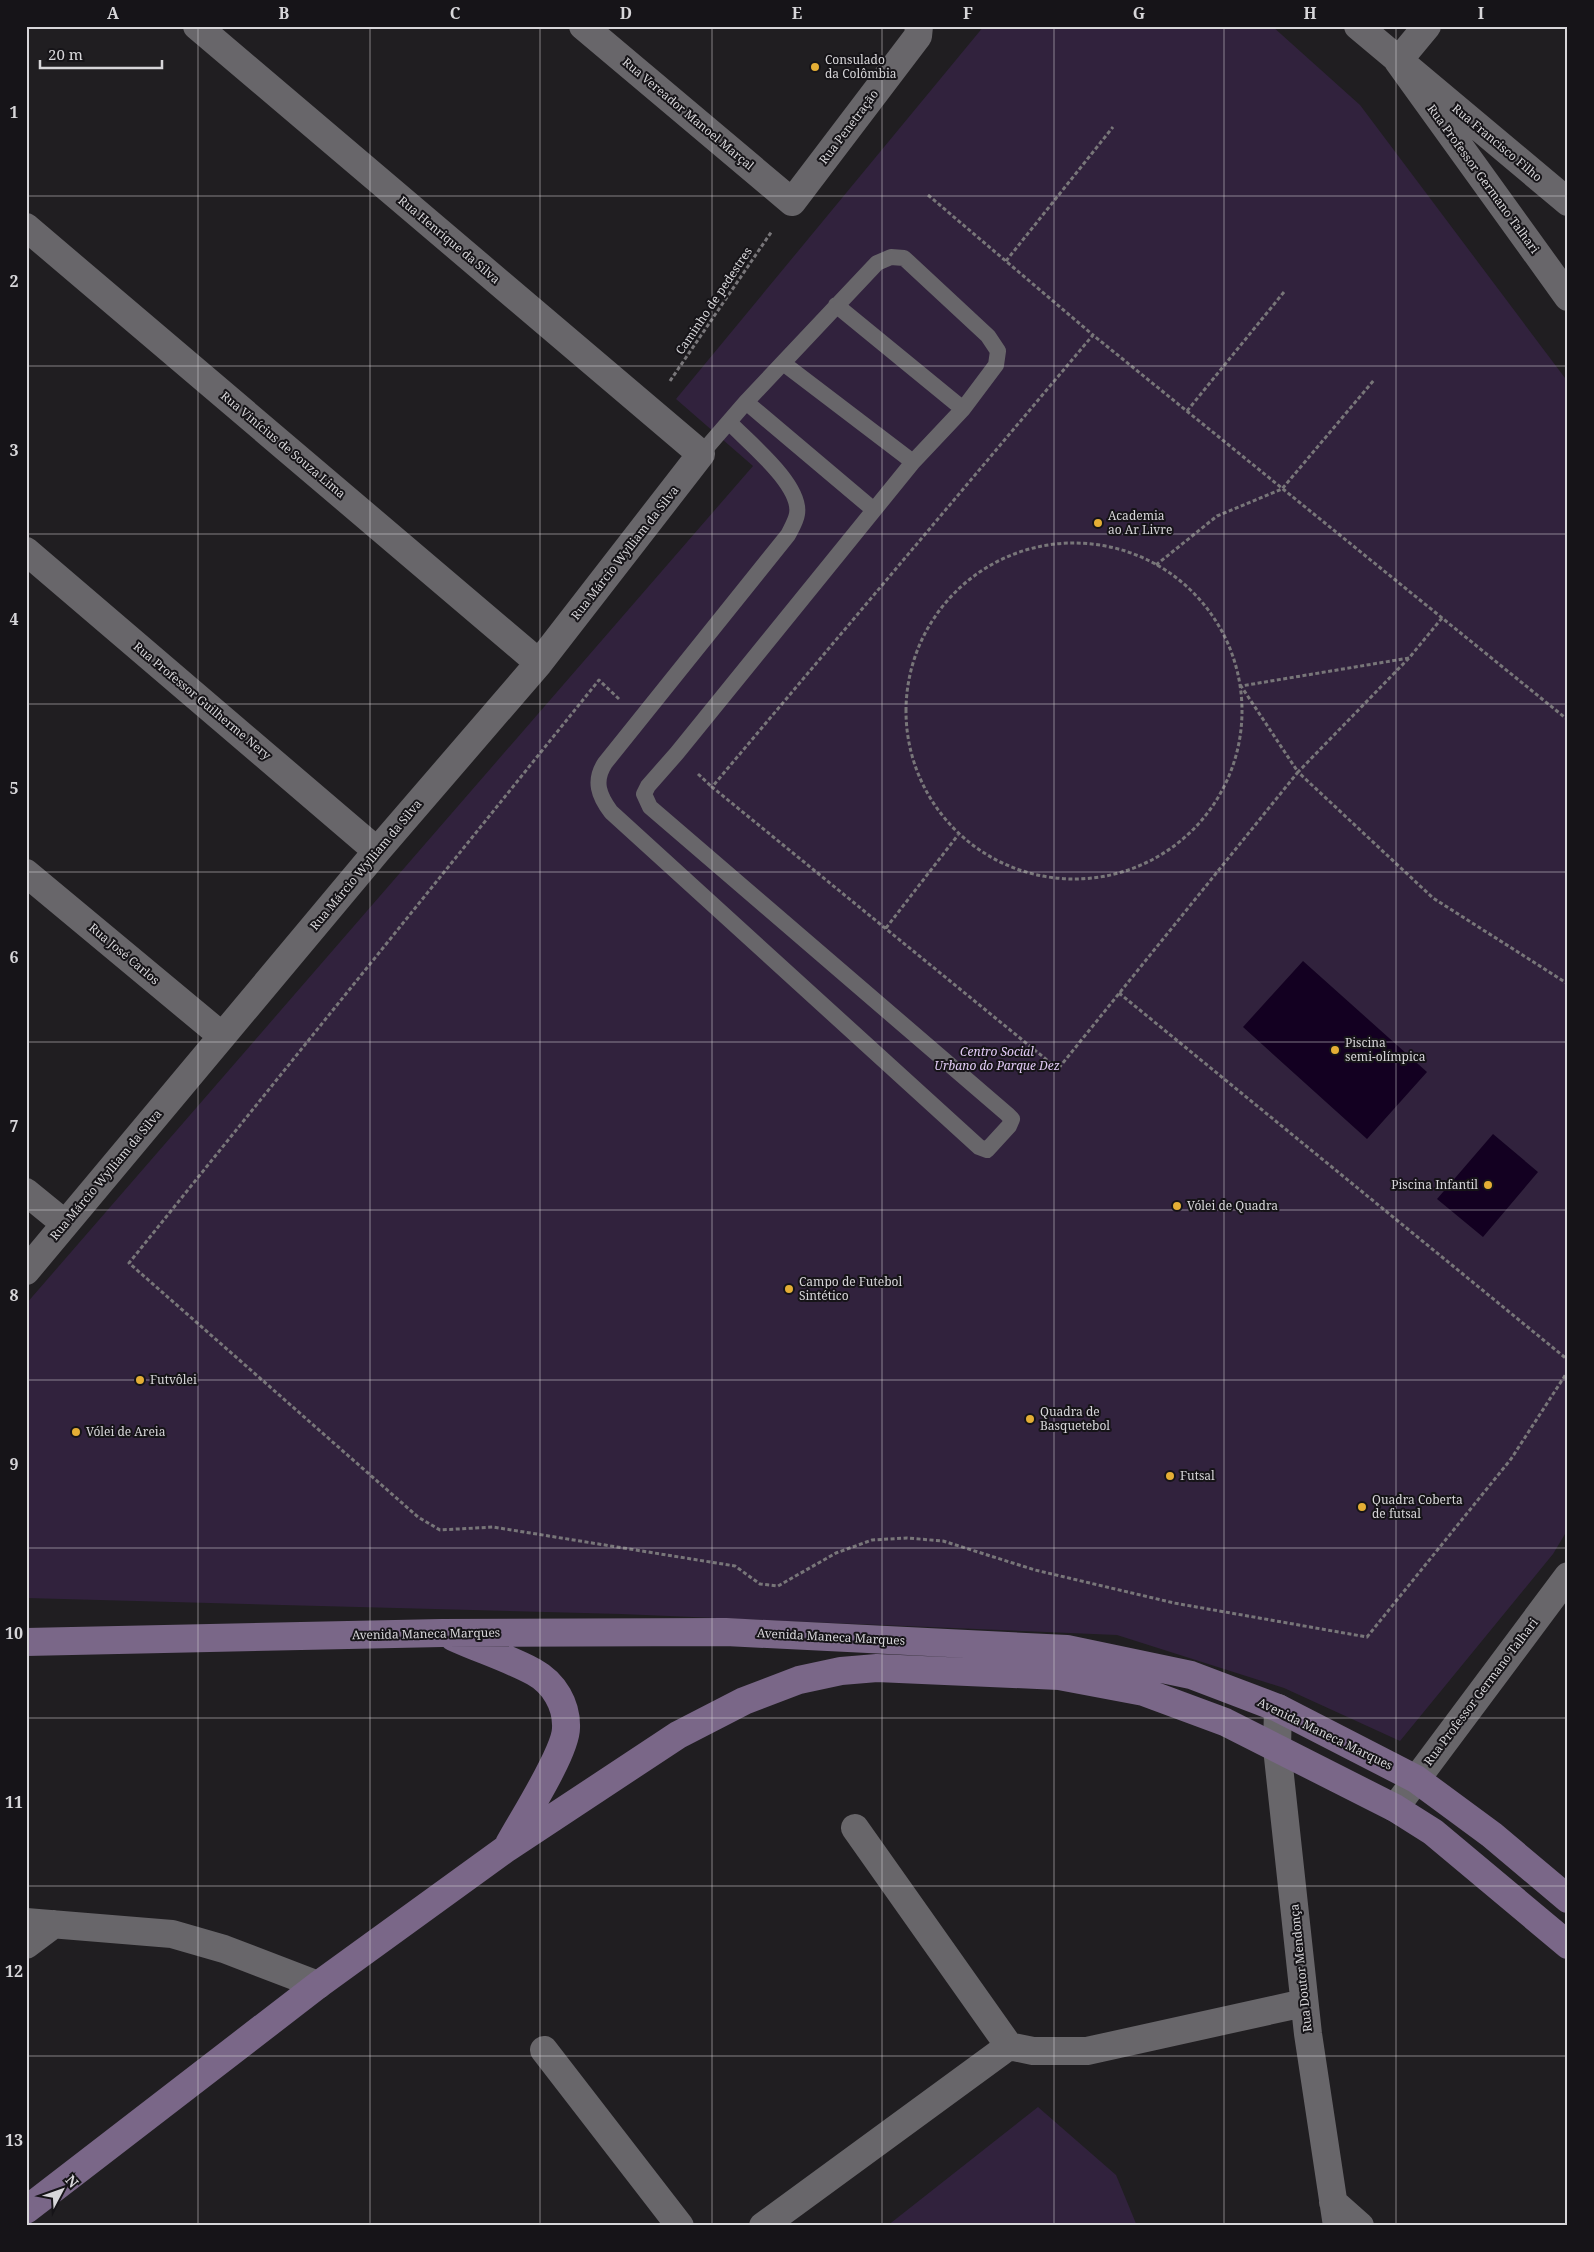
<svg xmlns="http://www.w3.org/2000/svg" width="1594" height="2252" viewBox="0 0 1594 2252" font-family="'Noto Serif',serif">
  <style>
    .green { fill: #31223d }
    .water { fill: #130021 }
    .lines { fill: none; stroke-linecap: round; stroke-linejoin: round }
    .path { stroke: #787679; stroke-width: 3; stroke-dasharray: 4 2.5; stroke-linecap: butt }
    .service { stroke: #68666a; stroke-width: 16 }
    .minor { stroke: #68666a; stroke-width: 28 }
    .secondary { stroke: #7a6788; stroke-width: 28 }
    .grid { fill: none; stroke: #d7d6d9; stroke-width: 1; stroke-opacity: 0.55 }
    .poi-dot { fill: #e4ae35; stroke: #161418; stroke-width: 2 }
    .labels { text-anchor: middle; stroke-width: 4; stroke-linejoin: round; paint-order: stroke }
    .poi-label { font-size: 12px; fill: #d7d6d9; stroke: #161418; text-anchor: start }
    .street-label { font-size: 12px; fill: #d7d6d9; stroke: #161418 }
    .park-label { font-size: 12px; font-style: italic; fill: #e1caf5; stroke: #161418 }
    .neatline { fill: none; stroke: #d7d6d9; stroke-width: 2 }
    .grid-label { font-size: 16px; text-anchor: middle; font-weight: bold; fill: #d7d6d9 }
  </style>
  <rect width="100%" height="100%" fill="#201e21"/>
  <path class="green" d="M984,26h288l88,79 208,277v1147l-15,25 -153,187 -116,-53 -167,-53 -496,-21 -595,-16v-294l727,-838 -77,-67z
    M1038,2107l78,68 21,51h-250z"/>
  <path class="water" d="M1303,961l124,111 -60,67 -124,-112z
    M1493,1134l45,38 -55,65 -46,-38z"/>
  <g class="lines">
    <path class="path" d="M928,195l165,140
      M1006,261l107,-134
      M670,381l102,-150
      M1187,411l97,-119
      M906 711a168 168 0 1 1 336 0a168 168 0 1 1-336 0Z
      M1156,565l61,-49 65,-27 92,-109
      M1442,618l-33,40 -111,114 135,126 135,86
      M1409,658l-168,28 57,86 -240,297 -346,-282 381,-452 475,385
      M619,699l-20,-19 -470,583 289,254 22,13 53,-3 242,39 25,18 18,2 58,-33 36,-13 35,-2 36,3 92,29 139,33 193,34 144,-178 57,-88
      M698,774l14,13
      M886,928l72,-93
      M1119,993l449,367"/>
    <path class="service" d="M836,305l127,104
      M783,363l130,99
      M746,402l128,108
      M701,454l45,-52 131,-139 14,-6 13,1 84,78 10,15 -2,14 -33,44 -50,53 -236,291 -29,33 -4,8 6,13 357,307 5,5 -3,7 -22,24 -8,-3 -368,-335c-12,-16 -18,-31 -6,-49l183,-228c3,-6 8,-14 9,-21 5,-29 -49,-72 -68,-92"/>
    <path class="minor" d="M583,26l209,176 126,-166 1,-10
      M1358,26l210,176
      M1398,61l170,236
      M1398,61l29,-35
      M26,227l513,436
      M26,551l351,300
      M26,873l196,163
      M26,1192l38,31
      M26,1271l351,-420 162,-188 162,-209 -504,-428
      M1278,1708l-1,40 31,286 29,192
      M1395,1808l173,-232
      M855,1828l154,218 24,5h54l217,-48
      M26,1922l146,12 52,15 94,36
      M26,1945l28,-21
      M544,2050l136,176
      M1333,2202l27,24
      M763,2226l246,-180"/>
    <path class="secondary" d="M453,1637c26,12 55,21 81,35 20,11 33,33 32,56 0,24 -44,92 -57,116
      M26,1642l416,-9 284,-1 341,17 124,26 87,33 138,71 76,56 76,64
      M26,2210l292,-225 189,-137 171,-113 66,-34 55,-21 42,-9 36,-3 182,8 85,16 81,30 170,86 38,24 135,113"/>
  </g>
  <path class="grid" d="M198,26v2200M370,26v2200M540,26v2200M712,26v2200M882,26v2200M1054,26v2200M1224,26v2200M1396,26v2200M26,196h1542M26,366h1542M26,534h1542M26,704h1542M26,872h1542M26,1042h1542M26,1210h1542M26,1380h1542M26,1548h1542M26,1718h1542M26,1886h1542M26,2056h1542"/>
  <g class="poi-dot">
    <circle cx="815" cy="67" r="5"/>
    <circle cx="1098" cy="523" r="5"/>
    <circle cx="1335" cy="1050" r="5"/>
    <circle cx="1488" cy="1185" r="5"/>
    <circle cx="1177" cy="1206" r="5"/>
    <circle cx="789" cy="1289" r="5"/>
    <circle cx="140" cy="1380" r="5"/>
    <circle cx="1030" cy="1419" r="5"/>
    <circle cx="76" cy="1432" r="5"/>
    <circle cx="1170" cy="1476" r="5"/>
    <circle cx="1362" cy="1507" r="5"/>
  </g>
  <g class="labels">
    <g class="poi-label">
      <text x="825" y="64">Consulado<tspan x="825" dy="14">da Colômbia</tspan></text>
      <text x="1108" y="520">Academia<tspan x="1108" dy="14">ao Ar Livre</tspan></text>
      <text x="1345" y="1047">Piscina<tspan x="1345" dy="14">semi-olímpica</tspan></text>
      <text x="1478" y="1189" text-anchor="end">Piscina Infantil</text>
      <text x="1187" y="1210">Vólei de Quadra</text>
      <text x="799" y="1286">Campo de Futebol<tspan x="799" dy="14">Sintético</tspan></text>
      <text x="150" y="1384">Futvôlei</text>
      <text x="1040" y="1416">Quadra de<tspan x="1040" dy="14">Basquetebol</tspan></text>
      <text x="86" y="1436">Vólei de Areia</text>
      <text x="1180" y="1480">Futsal</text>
      <text x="1372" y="1504">Quadra Coberta<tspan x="1372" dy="14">de futsal</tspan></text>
    </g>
    <g class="street-label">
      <text transform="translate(688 114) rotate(40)" y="4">Rua Vereador Manoel Marçal</text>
      <text transform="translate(849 127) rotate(-53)" y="4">Rua Penetração</text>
      <text transform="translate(1497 143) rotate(40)" y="4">Rua Francisco Filho</text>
      <text transform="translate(1483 179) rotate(54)" y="4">Rua Professor Germano Talhari</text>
      <text transform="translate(449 240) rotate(40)" y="4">Rua Henrique da Silva</text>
      <text transform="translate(714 301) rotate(-56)" y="4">Caminho de pedestres</text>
      <text transform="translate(283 445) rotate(40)" y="4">Rua Vinícius de Souza Lima</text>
      <text transform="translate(625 553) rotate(-52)" y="4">Rua Márcio Wylliam da Silva</text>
      <text transform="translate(202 701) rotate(40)" y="4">Rua Professor Guilherme Nery</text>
      <text transform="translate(366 865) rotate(-50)" y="4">Rua Márcio Wylliam da Silva</text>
      <text transform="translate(124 954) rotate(40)" y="4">Rua José Carlos</text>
      <text transform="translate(106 1175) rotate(-50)" y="4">Rua Márcio Wylliam da Silva</text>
      <text transform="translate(426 1634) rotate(-1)" y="4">Avenida Maneca Marques</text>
      <text transform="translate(831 1637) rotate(3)" y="4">Avenida Maneca Marques</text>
      <text transform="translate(1481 1692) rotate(-53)" y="4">Rua Professor Germano Talhari</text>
      <text transform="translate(1325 1734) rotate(26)" y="4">Avenida Maneca Marques</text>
      <text transform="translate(1301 1968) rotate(-96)" y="4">Rua Doutor Mendonça</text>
    </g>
    <g class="park-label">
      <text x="997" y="1056">Centro Social<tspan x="997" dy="14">Urbano do Parque Dez</tspan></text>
    </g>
  </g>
  <rect width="1594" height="2252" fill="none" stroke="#161418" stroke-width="55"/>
  <g transform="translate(62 2190) rotate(49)" stroke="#161418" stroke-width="4" paint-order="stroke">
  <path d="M0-4L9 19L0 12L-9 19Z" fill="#d7d6d9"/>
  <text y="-8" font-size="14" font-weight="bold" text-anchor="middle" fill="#d7d6d9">N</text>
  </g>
  <path d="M40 60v8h122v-8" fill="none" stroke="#d7d6d9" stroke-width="2.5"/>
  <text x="48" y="60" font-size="15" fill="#d7d6d9" stroke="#161418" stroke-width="4" paint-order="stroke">20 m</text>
  <rect x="28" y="28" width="1538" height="2196" class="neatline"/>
  <g class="grid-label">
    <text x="113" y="19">A</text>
    <text x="284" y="19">B</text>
    <text x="455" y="19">C</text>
    <text x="626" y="19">D</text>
    <text x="797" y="19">E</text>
    <text x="968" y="19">F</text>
    <text x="1139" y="19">G</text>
    <text x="1310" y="19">H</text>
    <text x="1481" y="19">I</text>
    <text x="14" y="118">1</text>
    <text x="14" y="287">2</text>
    <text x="14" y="456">3</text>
    <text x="14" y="625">4</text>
    <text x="14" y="794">5</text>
    <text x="14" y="963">6</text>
    <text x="14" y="1132">7</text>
    <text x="14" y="1301">8</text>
    <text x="14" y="1470">9</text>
    <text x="14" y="1639">10</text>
    <text x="14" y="1808">11</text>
    <text x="14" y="1977">12</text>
    <text x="14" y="2146">13</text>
  </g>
</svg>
